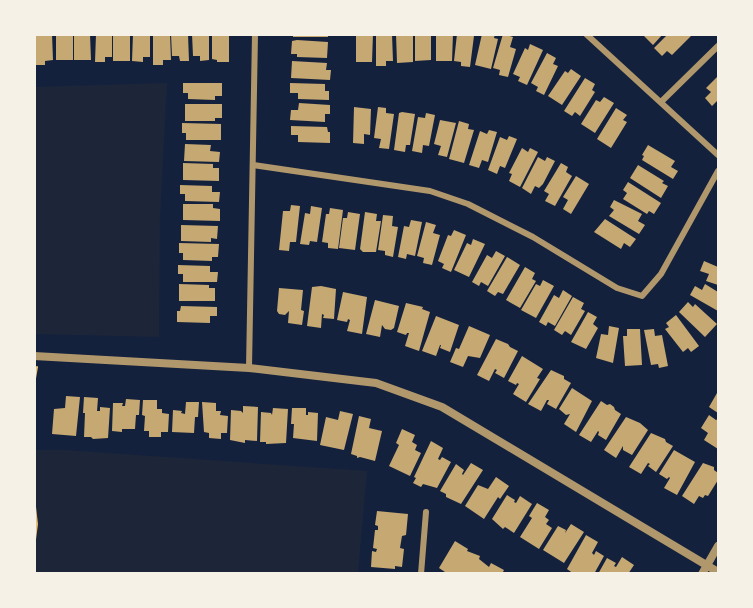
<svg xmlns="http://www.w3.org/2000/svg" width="753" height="608" viewBox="0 0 753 608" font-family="Ubuntu,sans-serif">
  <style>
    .green { fill: #1d2539 }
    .building { fill: #c6a872 }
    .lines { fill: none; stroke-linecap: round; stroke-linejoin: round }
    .path { stroke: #e5c07b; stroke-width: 2 }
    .minor { stroke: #b1986c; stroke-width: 6 }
    .tertiary { stroke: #b1986c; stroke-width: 8 }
  </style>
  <rect width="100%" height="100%" fill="#14213d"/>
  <path class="green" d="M167,83l-7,134 -1,120 -124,-3v-247z
    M34,450h31l302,21 -9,102h-323z"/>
  <path class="building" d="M36,34h16l1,26 -8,1v4h-9z
    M56,34h17v26h-17z
    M74,34h16l1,26h-17z
    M96,34h16v23h-7v5h-10z
    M113,34h17v27h-17z
    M133,34h17v23h-7v5l-11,-1z
    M153,34h17l1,26h-8v5h-10z
    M171,34h17l1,27h-9l-1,-5h-7z
    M192,34h17v26l-9,1v-5h-7z
    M212,34h17v28h-12v-2l-5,-1z
    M293,34h35v3h-35z
    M356,34h17l-1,28h-16z
    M376,34h16l1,27h-7v5h-10z
    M396,34h17v28l-16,1z
    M415,34l16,1v25l-16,1z
    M436,34h17l-1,27h-16z
    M457,34l17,2 -4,31 -9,-1v-4l-7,-1z
    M482,34h13l-1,4 4,1 -7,30 -16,-4z
    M503,34l10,3 -3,10 6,2 -8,28 -9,-2 1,-5 -7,-2z
    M645,34h18l-10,11 -9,-9z
    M668,34h25l-21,21 -5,-4 -5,5 -8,-8z
    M297,40l31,2 -1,16 -30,-1v-3h-6l1,-13z
    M530,44l13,6 -16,35 -9,-4 2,-4 -7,-3 12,-26 3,2z
    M547,53l9,5 -3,6 5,2 -14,29 -8,-4 2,-4 -7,-4z
    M292,61l35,2 -1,7h5l-1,10 -39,-2z
    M571,69l10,7 -19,29 -14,-9 17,-25 3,2z
    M718,76v24l-6,6 -7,-8 6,-6 -5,-4z
    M585,78l10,6 -3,6 3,2 -15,24 -5,-4 -3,4 -8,-5z
    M183,83h39v13h-7v4l-27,-1v-6h-5z
    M290,83l35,1v7h4v9l-31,-1v-6h-8z
    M604,97l10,6 -19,30 -14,-9 15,-24 4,2z
    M299,103l31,2v9h-5v8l-35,-2 1,-10h7z
    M185,104h37v14h-7v3h-30z
    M354,107l17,2 -1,26 -6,-1v10l-11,-1z
    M378,107l8,1v5l8,1 -5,35 -10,-1 2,-9 -7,-1z
    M616,108l11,7 -4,5 4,2 -16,26 -14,-9z
    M402,112l13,2 -5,31h-4l-1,7 -11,-2 5,-37z
    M426,113l9,2 -6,31 -6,-1 -1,8 -10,-2 6,-34 7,1z
    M440,120l16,3 -9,34 -9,-2 3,-9 -7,-2z
    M459,121l10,3 -1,5 6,1 -10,33 -15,-4z
    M182,123l39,1v16h-35v-7h-4z
    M291,126l36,1 1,5h2v11l-32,-1v-7h-7z
    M489,130l8,2 -9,30 -6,-2 -3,8 -10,-3 11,-34 7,3z
    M509,136l8,3 -12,29 -5,-2 -3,8 -9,-4 12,-33 7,3z
    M185,144l26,1 -1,6 10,1 -1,10 -35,-1z
    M648,145l27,16 -4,6 7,4 -5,8 -31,-19 2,-4 -2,-1z
    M522,148l6,4 2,-4 8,4 -18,35 -11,-6 3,-7 -3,-1z
    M538,157l7,4 2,-4 8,4 -12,23 -4,4 -4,-2 -4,8 -9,-6z
    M183,163l30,1v4h6v13l-36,-1z
    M561,163l7,4 -2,5 6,4 -17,30 -10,-5 4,-7 -5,-3z
    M638,165l26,16 -2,2 6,3 -7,12 -31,-20z
    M576,176l13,8 -18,30 -8,-5 5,-9 -5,-3z
    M628,182l33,21 -7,11 -5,-3 -2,3 -24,-15 4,-6 -4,-3z
    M180,185l32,1v6h8l-1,10 -34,-1v-7h-5z
    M614,200l28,14 -4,7 7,4 -6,9 -30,-18 5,-6 -4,-3z
    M183,204h30v4l7,1v12l-37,-1z
    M291,205l9,1 -4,36h-6l-1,9 -10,-1 4,-39h7z
    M311,206l11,2 -5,34 -7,-1 -1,4 -9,-1 5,-31 5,1z
    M330,208l13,2 -5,39 -10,-1v-5l-6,-1 4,-28h3z
    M348,212l12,2 -5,36 -16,-2 4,-30h4z
    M365,212l12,2 -1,7h5l-5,31h-13l-3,-3z
    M383,215l10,1 -1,10 6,1 -5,30 -8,-2v-4l-7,-1z
    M605,219l31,20 -6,8 -6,-4 -3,6 -27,-17z
    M411,220l11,2 -7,34 -8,-2 -1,5 -8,-2 6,-31 5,1z
    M426,222l10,3 -3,8 7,2 -8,30 -9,-2 1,-5 -7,-2z
    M181,225l37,1 -1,13 -6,-1v4l-30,-1z
    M454,230l12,5 -15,37 -9,-4 2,-4 -6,-3 10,-26 3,1z
    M473,239l12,5 -16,33 -15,-7 13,-27 4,2z
    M179,243l40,1 -1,13h-6v4l-29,-1v-7h-4z
    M496,251l9,5 -17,30 -7,-4 -2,4 -7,-4 15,-27 5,3z
    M507,257l13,8 -17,29 -5,-2 -3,4 -8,-5z
    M704,261l14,6v18l-12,-4 3,-7 -9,-3z
    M178,265l32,1v6h8l-1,10h-34v-8h-5z
    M525,267l10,6 -3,6 4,2 -16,27 -14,-8z
    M543,280l11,6 -18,32 -15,-8 15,-26 4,2z
    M179,284l30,1v3h6v13h-36z
    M705,284l13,8v19l-28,-16 5,-9 7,4z
    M321,286l15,3 -2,30 -11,-1 1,-3 -2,-1 -1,14 -14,-2 5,-39z
    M279,288l24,2 -2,20 3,1 -2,14 -14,-2 1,-12 -4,4 -6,-1 -2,-3z
    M563,290l9,6 -17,30 -7,-4 -2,4 -7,-4 15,-27 5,3z
    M343,292l24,5 -5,37 -15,-3 3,-11 -2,-1 -1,3 -10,-2z
    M573,297l11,6 -3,6 4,2 -14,24 -6,-4 -3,4 -8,-5z
    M375,300l24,6 -5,22 -3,2 -6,-1 -3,-4 -2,12 -14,-3z
    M688,302l5,5 2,-3 22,20 -12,13 -26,-25z
    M406,303l17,4 -1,2 8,3 -11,39 -14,-5 4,-13h-2l-1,2 -9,-3z
    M181,306l36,1v9h-7v7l-33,-1v-11h3z
    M588,312l9,5 -4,7 5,4 -12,21 -15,-7z
    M676,315l23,31 -8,6 -3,-4 -5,4 -18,-23 4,-2 -3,-4z
    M436,316l23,9 -9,27 -10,-4 1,-3h-1l-4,11 -14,-5z
    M469,326l21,9 -10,23 -12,-2 -5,11 -13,-5 6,-14 3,1z
    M609,326l10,2 -6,35 -17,-5 5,-24 7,1z
    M627,329h13l2,36 -17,1 -2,-30h4z
    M654,329l1,7 7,-1 6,31 -9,2 -1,-4 -7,1 -7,-35z
    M496,339l12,5 2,3 8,4 -14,27 -9,-5 2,-3 -2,-1 -6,12 -12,-6z
    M522,356l21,13 -6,9 3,1 -14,23 -13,-8 6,-10 -2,-1 -1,2 -8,-4z
    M551,370l13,6v3l7,4 -15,26 -9,-5 2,-4h-2l-6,11 -13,-7z
    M572,388l20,13 -16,31 -12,-8 6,-10 -4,1 -7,-6z
    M717,393l1,1v19l-9,-6z
    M66,396l14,1 -4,39 -24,-2 2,-25 11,-1z
    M84,397l14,1 -1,13h3v-4l10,1 -2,30 -15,1 -2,-2h-7l1,-24h-2z
    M126,399l14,1 -1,15h-3l-1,14h-13v3l-10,-1 1,-28h10l-1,3h3z
    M143,400h14v9h5v4l7,1 -1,18h-7v5h-12v-6h-5l1,-15 -3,-1z
    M601,401l6,4 3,-1 4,3 1,3 6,4 -15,26 -8,-5 1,-3 -1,-1 -7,11 -12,-7z
    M186,402h13l-1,15h-3l-1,16 -22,-1 1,-22 9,1 -1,2 4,1z
    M202,402l14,1v8h5l-1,4 8,1 -1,17h-6v6l-12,-1v-5l-5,-1z
    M243,406l15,1 -1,34 -12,-1v3l-15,-3 1,-30 10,1 2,2z
    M273,408l15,1 -2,34 -20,1v-2h-6l1,-30 10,1 1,2z
    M292,408h14v7h2v-3l10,1 -1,28 -24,-3 1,-14h-3z
    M340,411l13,3 -9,36 -24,-5 6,-28 12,3z
    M709,415l7,5 2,-1v30l-14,-9 4,-7 -7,-5z
    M359,416l12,3 -2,9 13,3 -7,30 -15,-4 -3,1v-2l-6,-2z
    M626,417l14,6 8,7 -16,25 -9,-5v-4l-7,12 -12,-8z
    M402,429l13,6 -3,7 5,3 -2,5 6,3 -11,23 -21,-10 10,-21 -3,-2z
    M651,433l14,6 1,3 7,4 -17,26 -8,-6 2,-2 -2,-1 -7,11 -12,-7z
    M431,441l12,7 -5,11 2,1 2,-3 9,5 -14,26 -14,-4 -2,3 -8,-4 3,-5 -2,-1z
    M674,450l21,12 -18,33 -13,-7 6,-10 -1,-1 -2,2 -8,-5z
    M471,463l12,7 -22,34 -15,-7v-3l-6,-3 16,-27 8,6 -2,4 1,1z
    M703,463l11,4v3l4,3v7l-10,16 -3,-1 -2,3 -4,-2 -5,8 -12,-8z
    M496,477l13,9 -9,13 -2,-2 -14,22 -19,-13 13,-21 10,4z
    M507,495l8,5 -1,2 2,1 4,-7 12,8 -18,29 -9,-6 -2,2 -11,-10z
    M537,503l12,7 -4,7 4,3 -3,4 6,4 -13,21 -19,-12 12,-19 -3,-2z
    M377,511l31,3 -2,21 -4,1 -2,12 4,1 -2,18 -7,-1v3l-24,-2 1,-16 4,1 1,-3 -4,-1 2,-18h3v-4l-3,-1z
    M571,524l13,8 -20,31 -21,-13 15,-24 8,4 -1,3z
    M586,535l12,7 -6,11 2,2 2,-4 8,5 -10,18h-20l-7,-5z
    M455,541l13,8 -1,2 13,5 -1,3 10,8 2,-4 13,7 -2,4h-54l-9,-6z
    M622,557l12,8 -6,9h-30l9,-16 9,5 -2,3 2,1z"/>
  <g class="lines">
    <path class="path" d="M34,384l3,-17
      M34,498l3,26 -3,23"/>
    <path class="minor" d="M586,34l132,121
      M662,101l56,-55
      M253,165l177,26 38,13 65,33 84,51 25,8 19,-22 57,-103
      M249,368l6,-334
      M421,574l5,-62"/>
    <path class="tertiary" d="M34,356l215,12 127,15 66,24 276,165
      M702,574l16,-28"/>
  </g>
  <rect width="753" height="608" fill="none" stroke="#f6f1e7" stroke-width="72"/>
</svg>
